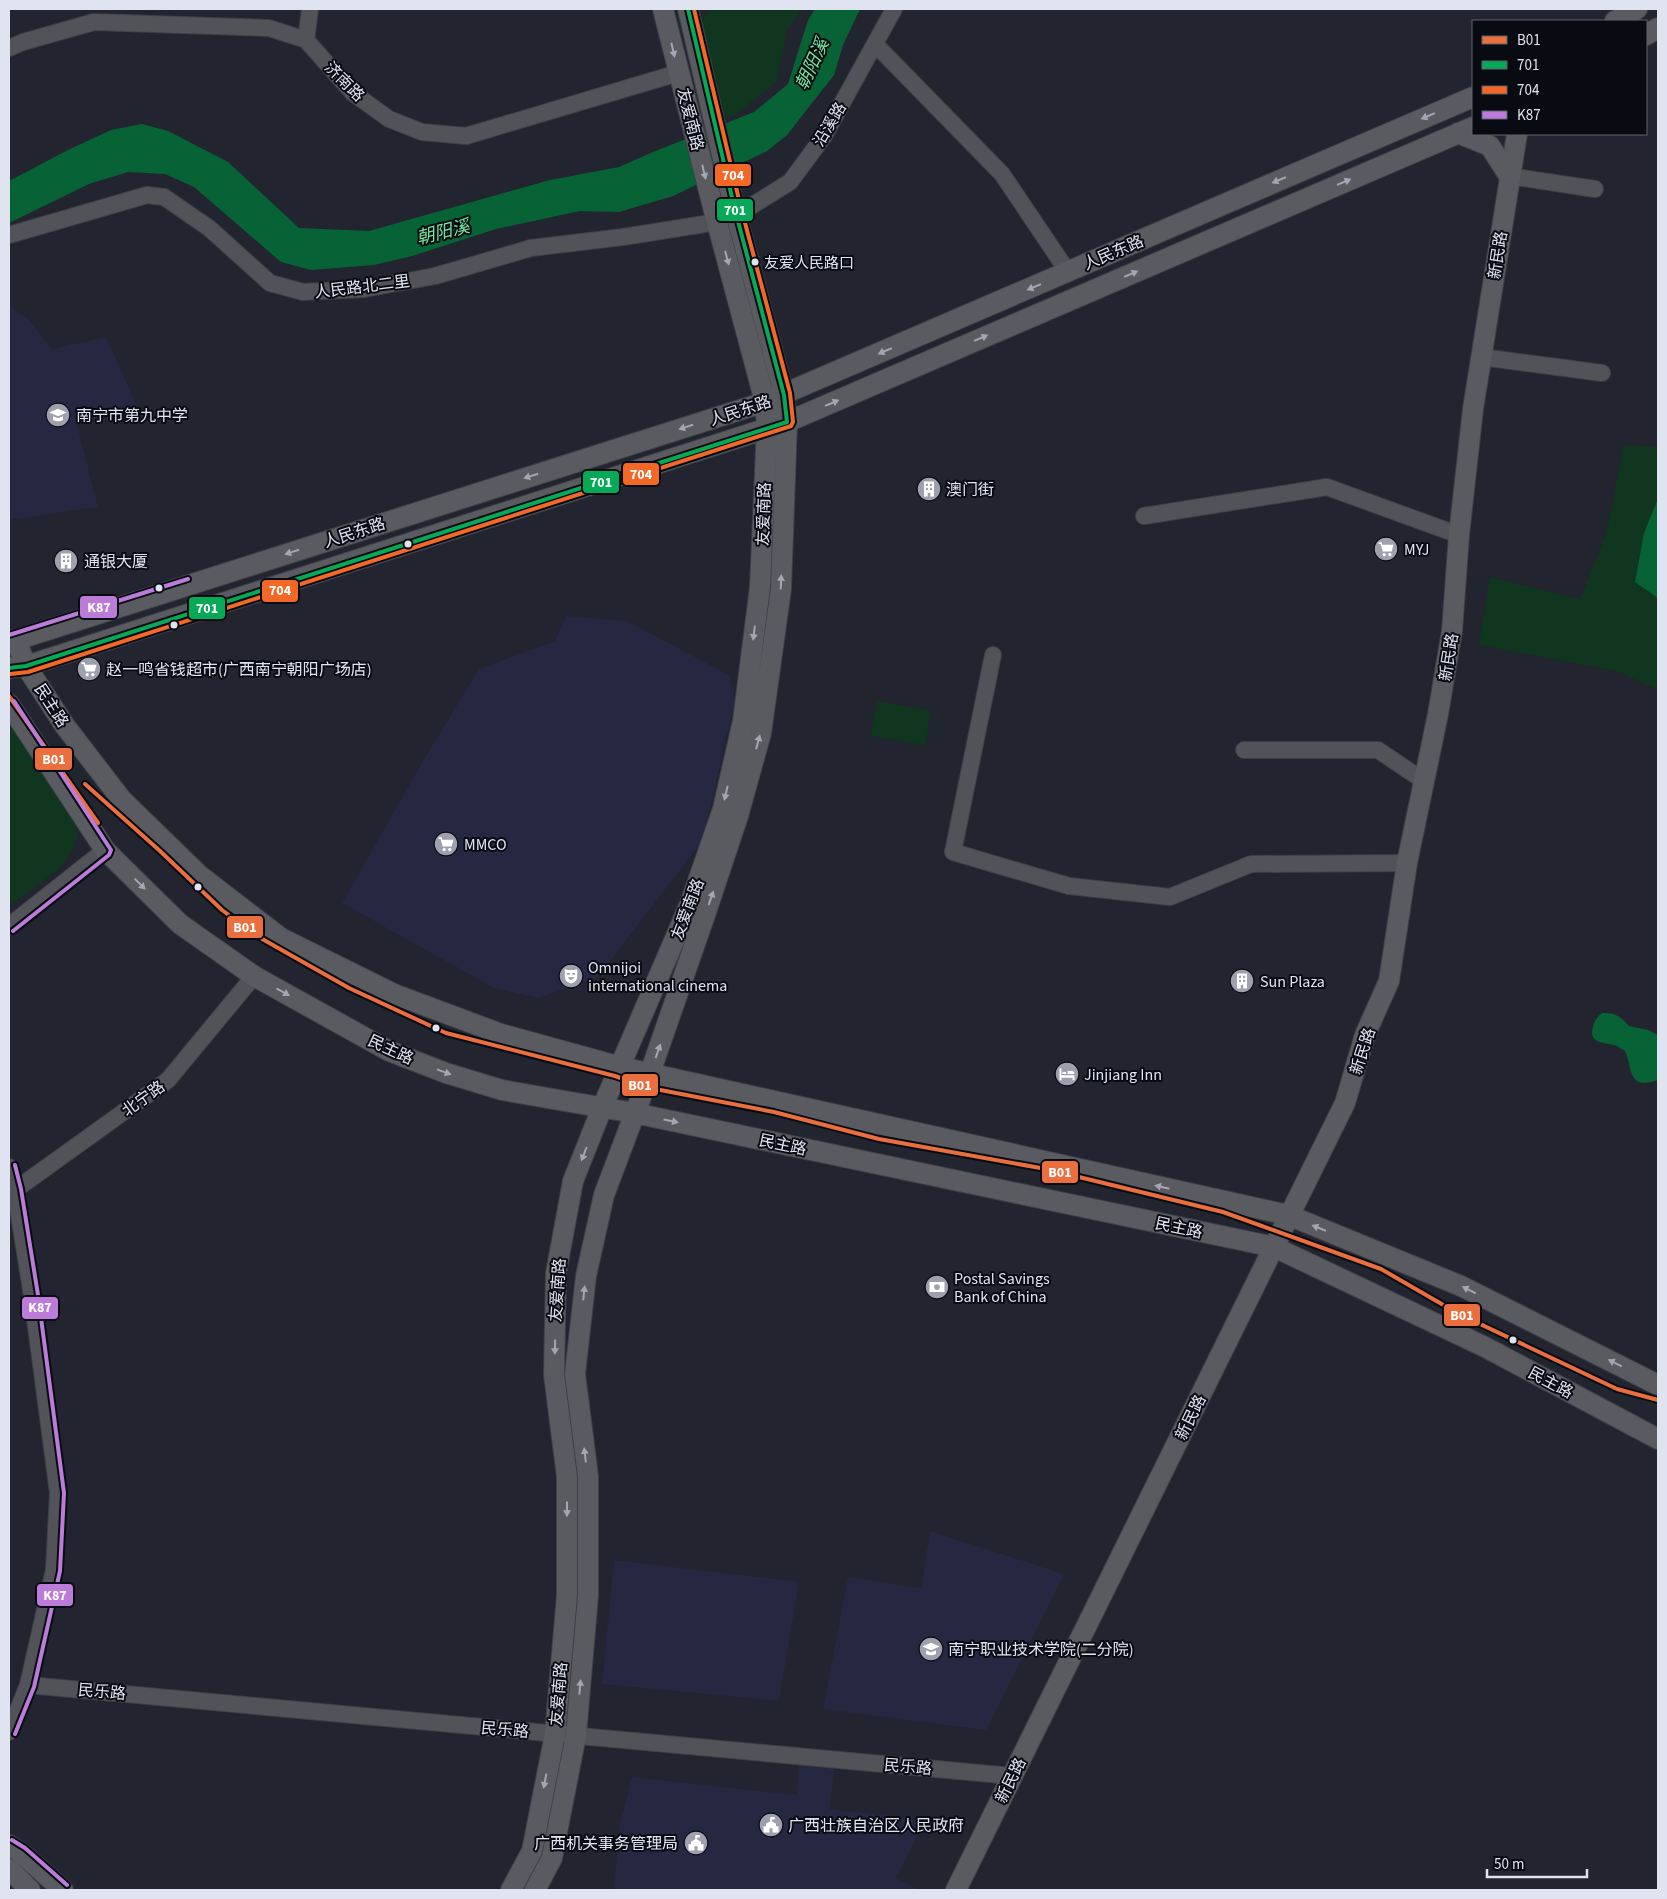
<svg xmlns="http://www.w3.org/2000/svg" width="1667" height="1899" viewBox="0 0 1667 1899" font-family="'Source Sans 3','Noto Sans SC',sans-serif">
  <style>
    .built { fill: #252840 }
    .green { fill: #103620 }
    .water { fill: #076335 }
    .lines { fill: none; stroke-linecap: round; stroke-linejoin: round }
    .minor-casing { stroke: #3d4049; stroke-width: 18 }
    .major-casing { stroke: #3d4049; stroke-width: 22 }
    .minor { stroke: #525358; stroke-width: 16 }
    .major { stroke: #5a5b61; stroke-width: 20 }
    .bus-1-casing { stroke: #090b13; stroke-width: 8 }
    .bus-2-casing { stroke: #090b13; stroke-width: 8 }
    .bus-3-casing { stroke: #090b13; stroke-width: 8 }
    .bus-4-casing { stroke: #090b13; stroke-width: 8 }
    .bus-1 { stroke: #eb6f3e; stroke-width: 4 }
    .bus-2 { stroke: #06aa56; stroke-width: 4 }
    .bus-3 { stroke: #f36827; stroke-width: 4 }
    .bus-4 { stroke: #bd7bd9; stroke-width: 4 }
    .oneway { fill: #a4a6b0 }
    .bus-dot { fill: #e0e4f1; stroke: #090b13; stroke-width: 2 }
    .labels { text-anchor: middle; stroke-width: 4; stroke-linejoin: round; paint-order: stroke }
    .bus-label { font-size: 15px; fill: #e0e4f1; stroke: #090b13; text-anchor: start }
    .street-label { font-size: 16px; fill: #e0e4f1; stroke: #090b13 }
    .poi-label { font-size: 16px; fill: #e0e4f1; stroke: #090b13; text-anchor: start }
    .water-label { font-size: 18px; font-style: italic; fill: #76e59b; stroke: #090b13 }
    .line-badge { stroke: #090b13; stroke-width: 2 }
    .badge-label { font-size: 14px; text-anchor: middle; font-weight: bold; fill: #fff }
  </style>
  <rect width="100%" height="100%" fill="#22242f"/>
  <path class="built" d="M9,305l20,15 23,29 54,-12 31,69 -60,18 21,83 -89,13z
    M566,616l61,5 102,54 6,24 -32,141 -105,137 -60,21 -44,-10 -152,-85 81,-142 56,-92 76,-28z
    M930,1531l134,43 -78,156 -163,-21 25,-132 73,11z
    M614,1560l185,22 -20,119 -177,-17z
    M799,1765l35,3 -4,41 95,11 -29,58 23,12h-305l5,-61 13,-52 165,18z"/>
  <path class="green" d="M714,9h88l-14,18 -12,55 -39,32 -16,6 -24,-99z
    M1624,445l34,2v243l-41,-19 -138,-26 11,-68 90,22 26,-64z
    M877,701l54,10 -6,34 -54,-9z
    M9,715l54,79 15,38 -5,18 -15,20 -49,36z"/>
  <path class="water" d="M815,9h45l-17,36 -9,30 -47,60 -20,16 -94,45 -54,16 -39,-1 -84,18 -84,27 -38,9 -63,5 -30,-8 -87,-75 -29,-13 -37,-2 -39,12 -80,39v-42l59,-31 43,-20 31,-6 26,7 60,31 71,66 70,3 181,-51 69,-13 34,-15 101,-40 34,-28 20,-64z
    M1658,499v99l-23,-16 9,-49z
    M1602,1013c14,0 18,3 27,13l19,4 10,5v45c-31,11 -25,-12 -33,-29 -4,-2 -7,-5 -11,-6 -11,-3 -26,-2 -21,-18 1,-6 4,-10 9,-14z"/>
  <g class="lines">
    <g class="minor-casing">
      <path id="minor" d="M306,40l4,-31
        M875,44l127,130 66,98
        M9,48l14,-6 71,-20 175,6 37,12 47,53 36,26 33,13 44,4 212,-63
        M1509,176l86,13
        M737,215l53,-33 34,-46 70,-127
        M9,235l138,-40 17,2 45,31 61,55 33,9 61,-3 71,-13 96,-28 92,-11 94,-15
        M1481,357l121,16
        M1144,516l183,-29 132,48
        M993,655l-40,197 116,34 101,11 81,-33 156,-1
        M1244,750h134l46,31
        M9,926l96,-76
        M9,1167l6,23 17,106 26,197 -4,77 -26,115 -19,47
        M9,1192l6,-2 153,-110 86,-104
        M28,1685l984,91"/>
    </g>
    <g class="major-casing">
      <path id="major" d="M1615,21l22,-12
        M1646,35l12,-7
        M1458,133l32,13 19,30
        M16,640l10,26 39,60 57,74 77,75 82,63 113,56 107,40 120,33 667,148 173,71 197,99
        M9,641l7,-1 749,-238 708,-305
        M9,668l17,-2 761,-244 686,-295
        M9,704l96,146 75,74 74,52 135,75 57,22 56,17 132,23 640,134 211,100 173,92
        M9,1845l12,8 42,37
        M9,1869l21,21
        M511,1890l21,-39 23,-117 12,-139v-118l-13,-102 2,-102 17,-92 29,-73 88,-204 33,-95 20,-88 17,-134 7,-160 -2,-25 -51,-191 -51,-202
        M535,1890l17,-32 24,-123 12,-139v-120l-13,-102 11,-98 18,-81 46,-122 55,-158 33,-99 23,-83 20,-144 6,-167 -3,-27 -50,-189 -46,-197
        M956,1890l389,-787 20,-68 24,-54 18,-118 31,-149 14,-83 7,-96 14,-126 44,-275"/>
    </g>
    <use href="#minor" class="minor"/>
    <use href="#major" class="major"/>
    <g class="bus-1-casing">
      <path id="bus-1" d="M9,696l89,127
        M85,784l75,67 62,59 20,15 22,15 85,48 97,45 169,43 30,11 129,25 105,27 167,30 177,43 158,57 78,45 158,75 41,11"/>
    </g>
    <g class="bus-2-casing">
      <path id="bus-2" d="M9,668l17,-2 761,-244 -3,-27 -50,-189 -46,-197"/>
    </g>
    <g class="bus-3-casing">
      <path id="bus-3" d="M10,674l18,-2 763,-246 2,-4 -3,-29 -50,-189 -46,-195"/>
    </g>
    <g class="bus-4-casing">
      <path id="bus-4" d="M9,635l179,-56
        M13,931l96,-76 2,-5 -97,-149
        M15,1734l19,-47 26,-116 4,-78 -26,-198 -17,-106 -6,-24
        M12,1840l13,8 42,37"/>
    </g>
    <use href="#bus-1" class="bus-1"/>
    <use href="#bus-2" class="bus-2"/>
    <use href="#bus-3" class="bus-3"/>
    <use href="#bus-4" class="bus-4"/>
  </g>
  <defs><path id="oneway-solid" d="M-6-.8H1V-3.2L6.5 0L1 3.2V.8H-6Z" transform="scale(1.25)"/></defs>
  <g class="oneway">
    <use href="#oneway-solid" transform="translate(673 50) rotate(77)"/>
    <use href="#oneway-solid" transform="translate(1428 116) rotate(157)"/>
    <use href="#oneway-solid" transform="translate(704 172) rotate(76)"/>
    <use href="#oneway-solid" transform="translate(1279 180) rotate(157)"/>
    <use href="#oneway-solid" transform="translate(1344 182) rotate(-23)"/>
    <use href="#oneway-solid" transform="translate(727 258) rotate(75)"/>
    <use href="#oneway-solid" transform="translate(1131 274) rotate(-23)"/>
    <use href="#oneway-solid" transform="translate(1034 287) rotate(157)"/>
    <use href="#oneway-solid" transform="translate(981 338) rotate(-23)"/>
    <use href="#oneway-solid" transform="translate(885 351) rotate(157)"/>
    <use href="#oneway-solid" transform="translate(832 403) rotate(-23)"/>
    <use href="#oneway-solid" transform="translate(686 427) rotate(162)"/>
    <use href="#oneway-solid" transform="translate(531 476) rotate(162)"/>
    <use href="#oneway-solid" transform="translate(292 552) rotate(162)"/>
    <use href="#oneway-solid" transform="translate(781 582) rotate(-88)"/>
    <use href="#oneway-solid" transform="translate(754 633) rotate(97)"/>
    <use href="#oneway-solid" transform="translate(758 742) rotate(-75)"/>
    <use href="#oneway-solid" transform="translate(726 793) rotate(103)"/>
    <use href="#oneway-solid" transform="translate(140 884) rotate(45)"/>
    <use href="#oneway-solid" transform="translate(711 898) rotate(-71)"/>
    <use href="#oneway-solid" transform="translate(283 992) rotate(29)"/>
    <use href="#oneway-solid" transform="translate(658 1051) rotate(-71)"/>
    <use href="#oneway-solid" transform="translate(444 1072) rotate(20)"/>
    <use href="#oneway-solid" transform="translate(671 1121) rotate(12)"/>
    <use href="#oneway-solid" transform="translate(584 1154) rotate(111)"/>
    <use href="#oneway-solid" transform="translate(1162 1187) rotate(-167)"/>
    <use href="#oneway-solid" transform="translate(1319 1228) rotate(-158)"/>
    <use href="#oneway-solid" transform="translate(1469 1290) rotate(-153)"/>
    <use href="#oneway-solid" transform="translate(584 1293) rotate(-84)"/>
    <use href="#oneway-solid" transform="translate(555 1347) rotate(91)"/>
    <use href="#oneway-solid" transform="translate(1615 1363) rotate(-153)"/>
    <use href="#oneway-solid" transform="translate(585 1455) rotate(-97)"/>
    <use href="#oneway-solid" transform="translate(567 1509) rotate(90)"/>
    <use href="#oneway-solid" transform="translate(580 1687) rotate(-85)"/>
    <use href="#oneway-solid" transform="translate(545 1781) rotate(101)"/>
  </g>
  <defs>
    <g id="school-disc" transform="scale(1.25)"><circle r="9.5" fill="#9ea1ad" stroke="#090b13"/><path d="M0-5L7-2L0 1L-7-2ZM-4 1L0 2.5L4 1V4Q0 6-4 4Z" fill="#fff"/></g>
    <g id="building-disc" transform="scale(1.25)"><circle r="9.5" fill="#9ea1ad" stroke="#090b13"/><path d="M-4-6H4V6H1V3H-1V6H-4ZM-2.5-4.3h1.7v1.8h-1.7ZM.8-4.3h1.7v1.8H.8ZM-2.5-1h1.7V.8h-1.7ZM.8-1h1.7V.8H.8Z" fill="#fff"/></g>
    <g id="supermarket-disc" transform="scale(1.25)"><circle r="9.5" fill="#9ea1ad" stroke="#090b13"/><path d="M-6-5.5h2.5l.6 2H6L4.5 2H-2.5L-4.4-4H-6ZM-1.5 3.2a1.3 1.3 0 1 0 .1 0ZM3 3.2a1.3 1.3 0 1 0 .1 0Z" fill="#fff"/></g>
    <g id="theatre-disc" transform="scale(1.25)"><circle r="9.5" fill="#9ea1ad" stroke="#090b13"/><path d="M-5-5.5Q0-4 5-5.5V0Q5 5 0 6Q-5 5-5 0ZM-3.3-2.5H-1v1.5H-3.3ZM1-2.5H3.3v1.5H1ZM-2.8 1Q0 5.5 2.8 1Z" fill="#fff"/></g>
    <g id="hotel-disc" transform="scale(1.25)"><circle r="9.5" fill="#9ea1ad" stroke="#090b13"/><path d="M-6-4.5h1.5V1H6V5H4.5V3h-9V5H-6ZM-4 0a1.8 1.8 0 1 1 3.6 0ZM.5 0V-2.5h3Q6-2.5 6 0Z" fill="#fff"/></g>
    <g id="bank-disc" transform="scale(1.25)"><circle r="9.5" fill="#9ea1ad" stroke="#090b13"/><path d="M-6-4H6V4H-6ZM0-2.3a2.3 2.3 0 1 0 0 4.6a2.3 2.3 0 1 0 0-4.6Z" fill="#fff"/></g>
    <g id="university-disc" transform="scale(1.25)"><circle r="9.5" fill="#9ea1ad" stroke="#090b13"/><path d="M0-5L7-2L0 1L-7-2ZM-4 1L0 2.5L4 1V4Q0 6-4 4Z" fill="#fff"/></g>
    <g id="civic-disc" transform="scale(1.25)"><circle r="9.5" fill="#9ea1ad" stroke="#090b13"/><path d="M-.6-6.5H3V-4.5H.6V-3L4-1V1h2V6H-6V1h2V-1L-.6-3ZM-1.2 2.5V6h2.4V2.5Z" fill="#fff"/></g>
  </defs>
  <g fill-rule="evenodd">
    <use href="#school-disc" x="58" y="415"/>
    <use href="#building-disc" x="929" y="489"/>
    <use href="#supermarket-disc" x="1386" y="549"/>
    <use href="#building-disc" x="66" y="561"/>
    <use href="#supermarket-disc" x="89" y="669"/>
    <use href="#supermarket-disc" x="446" y="844"/>
    <use href="#theatre-disc" x="571" y="976"/>
    <use href="#building-disc" x="1242" y="981"/>
    <use href="#hotel-disc" x="1067" y="1074"/>
    <use href="#bank-disc" x="937" y="1287"/>
    <use href="#university-disc" x="931" y="1649"/>
    <use href="#civic-disc" x="771" y="1825"/>
    <use href="#civic-disc" x="696" y="1843"/>
  </g>
  <g class="bus-dot">
    <circle cx="755" cy="262" r="4.5"/>
    <circle cx="408" cy="544" r="4.5"/>
    <circle cx="159" cy="588" r="4.5"/>
    <circle cx="174" cy="625" r="4.5"/>
    <circle cx="198" cy="887" r="4.5"/>
    <circle cx="436" cy="1028" r="4.5"/>
    <circle cx="1513" cy="1340" r="4.5"/>
  </g>
  <g class="labels">
    <g class="bus-label">
      <text x="764" y="268">友爱人民路口</text>
    </g>
    <g class="street-label">
      <text transform="translate(345 81) rotate(45)" y="6">济南路</text>
      <text transform="translate(691 119) rotate(76)" y="6">友爱南路</text>
      <text transform="translate(829 124) rotate(-59)" y="6">沿溪路</text>
      <text transform="translate(1113 252) rotate(-23)" y="6">人民东路</text>
      <text transform="translate(1497 255) rotate(-81)" y="6">新民路</text>
      <text transform="translate(362 286) rotate(-7)" y="6">人民路北二里</text>
      <text transform="translate(740 410) rotate(-18)" y="6">人民东路</text>
      <text transform="translate(763 514) rotate(-88)" y="6">友爱南路</text>
      <text transform="translate(354 532) rotate(-18)" y="6">人民东路</text>
      <text transform="translate(1448 657) rotate(-81)" y="6">新民路</text>
      <text transform="translate(52 705) rotate(57)" y="6">民主路</text>
      <text transform="translate(687 909) rotate(-69)" y="6">友爱南路</text>
      <text transform="translate(391 1049) rotate(25)" y="6">民主路</text>
      <text transform="translate(1362 1051) rotate(-72)" y="6">新民路</text>
      <text transform="translate(143 1098) rotate(-36)" y="6">北宁路</text>
      <text transform="translate(783 1144) rotate(12)" y="6">民主路</text>
      <text transform="translate(1179 1227) rotate(12)" y="6">民主路</text>
      <text transform="translate(557 1290) rotate(-86)" y="6">友爱南路</text>
      <text transform="translate(1551 1382) rotate(28)" y="6">民主路</text>
      <text transform="translate(1190 1417) rotate(-64)" y="6">新民路</text>
      <text transform="translate(102 1691) rotate(5)" y="6">民乐路</text>
      <text transform="translate(558 1694) rotate(-85)" y="6">友爱南路</text>
      <text transform="translate(505 1729) rotate(5)" y="6">民乐路</text>
      <text transform="translate(908 1766) rotate(5)" y="6">民乐路</text>
      <text transform="translate(1010 1780) rotate(-64)" y="6">新民路</text>
    </g>
    <g class="poi-label">
      <text x="76" y="421">南宁市第九中学</text>
      <text x="946" y="495">澳门街</text>
      <text x="1404" y="555">MYJ</text>
      <text x="84" y="567">通银大厦</text>
      <text x="106" y="675">赵一鸣省钱超市(广西南宁朝阳广场店)</text>
      <text x="464" y="850">MMCO</text>
      <text x="588" y="973">Omnijoi<tspan x="588" dy="18">international cinema</tspan></text>
      <text x="1260" y="987">Sun Plaza</text>
      <text x="1084" y="1080">Jinjiang Inn</text>
      <text x="954" y="1284">Postal Savings<tspan x="954" dy="18">Bank of China</tspan></text>
      <text x="948" y="1655">南宁职业技术学院(二分院)</text>
      <text x="788" y="1831">广西壮族自治区人民政府</text>
      <text x="678" y="1849" text-anchor="end">广西机关事务管理局</text>
    </g>
    <g class="water-label">
      <text transform="translate(812 64) rotate(-65)" y="6">朝阳溪</text>
      <text transform="translate(443 232) rotate(-14)" y="6">朝阳溪</text>
    </g>
  </g>
  <g class="line-badge">
    <rect x="714" y="163" width="38" height="24" rx="5" fill="#f36827"/>
    <rect x="716" y="198" width="38" height="24" rx="5" fill="#06aa56"/>
    <rect x="622" y="462" width="38" height="24" rx="5" fill="#f36827"/>
    <rect x="582" y="470" width="38" height="24" rx="5" fill="#06aa56"/>
    <rect x="261" y="579" width="38" height="24" rx="5" fill="#f36827"/>
    <rect x="79" y="595" width="39" height="24" rx="5" fill="#bd7bd9"/>
    <rect x="188" y="596" width="38" height="24" rx="5" fill="#06aa56"/>
    <rect x="34" y="747" width="39" height="24" rx="5" fill="#eb6f3e"/>
    <rect x="226" y="915" width="38" height="24" rx="5" fill="#eb6f3e"/>
    <rect x="621" y="1073" width="38" height="24" rx="5" fill="#eb6f3e"/>
    <rect x="1041" y="1160" width="38" height="24" rx="5" fill="#eb6f3e"/>
    <rect x="21" y="1296" width="38" height="24" rx="5" fill="#bd7bd9"/>
    <rect x="1443" y="1303" width="38" height="24" rx="5" fill="#eb6f3e"/>
    <rect x="36" y="1583" width="38" height="24" rx="5" fill="#bd7bd9"/>
  </g>
  <g class="badge-label">
    <text x="733" y="180">704</text>
    <text x="735" y="215">701</text>
    <text x="641" y="479">704</text>
    <text x="601" y="487">701</text>
    <text x="280" y="595">704</text>
    <text x="99" y="612">K87</text>
    <text x="207" y="613">701</text>
    <text x="54" y="764">B01</text>
    <text x="245" y="932">B01</text>
    <text x="640" y="1090">B01</text>
    <text x="1060" y="1177">B01</text>
    <text x="40" y="1312">K87</text>
    <text x="1462" y="1320">B01</text>
    <text x="55" y="1600">K87</text>
  </g>
  <rect width="1667" height="1899" fill="none" stroke="#e0e4f1" stroke-width="20"/>
  <rect x="1472" y="20" width="175" height="115" fill="#090b13" stroke="#5f626c"/>
  <rect x="1482" y="36" width="25" height="8" fill="#eb6f3e" stroke="#5f626c"/>
  <text x="1517" y="45" font-size="15" fill="#e0e4f1">B01</text>
  <rect x="1482" y="61" width="25" height="8" fill="#06aa56" stroke="#5f626c"/>
  <text x="1517" y="70" font-size="15" fill="#e0e4f1">701</text>
  <rect x="1482" y="86" width="25" height="8" fill="#f36827" stroke="#5f626c"/>
  <text x="1517" y="95" font-size="15" fill="#e0e4f1">704</text>
  <rect x="1482" y="111" width="25" height="8" fill="#bd7bd9" stroke="#5f626c"/>
  <text x="1517" y="120" font-size="15" fill="#e0e4f1">K87</text>
  <path d="M1487 1869v8h100v-8" fill="none" stroke="#e0e4f1" stroke-width="2.5"/>
  <text x="1494" y="1869" font-size="15" fill="#e0e4f1" stroke="#090b13" stroke-width="4" paint-order="stroke">50 m</text>
</svg>
